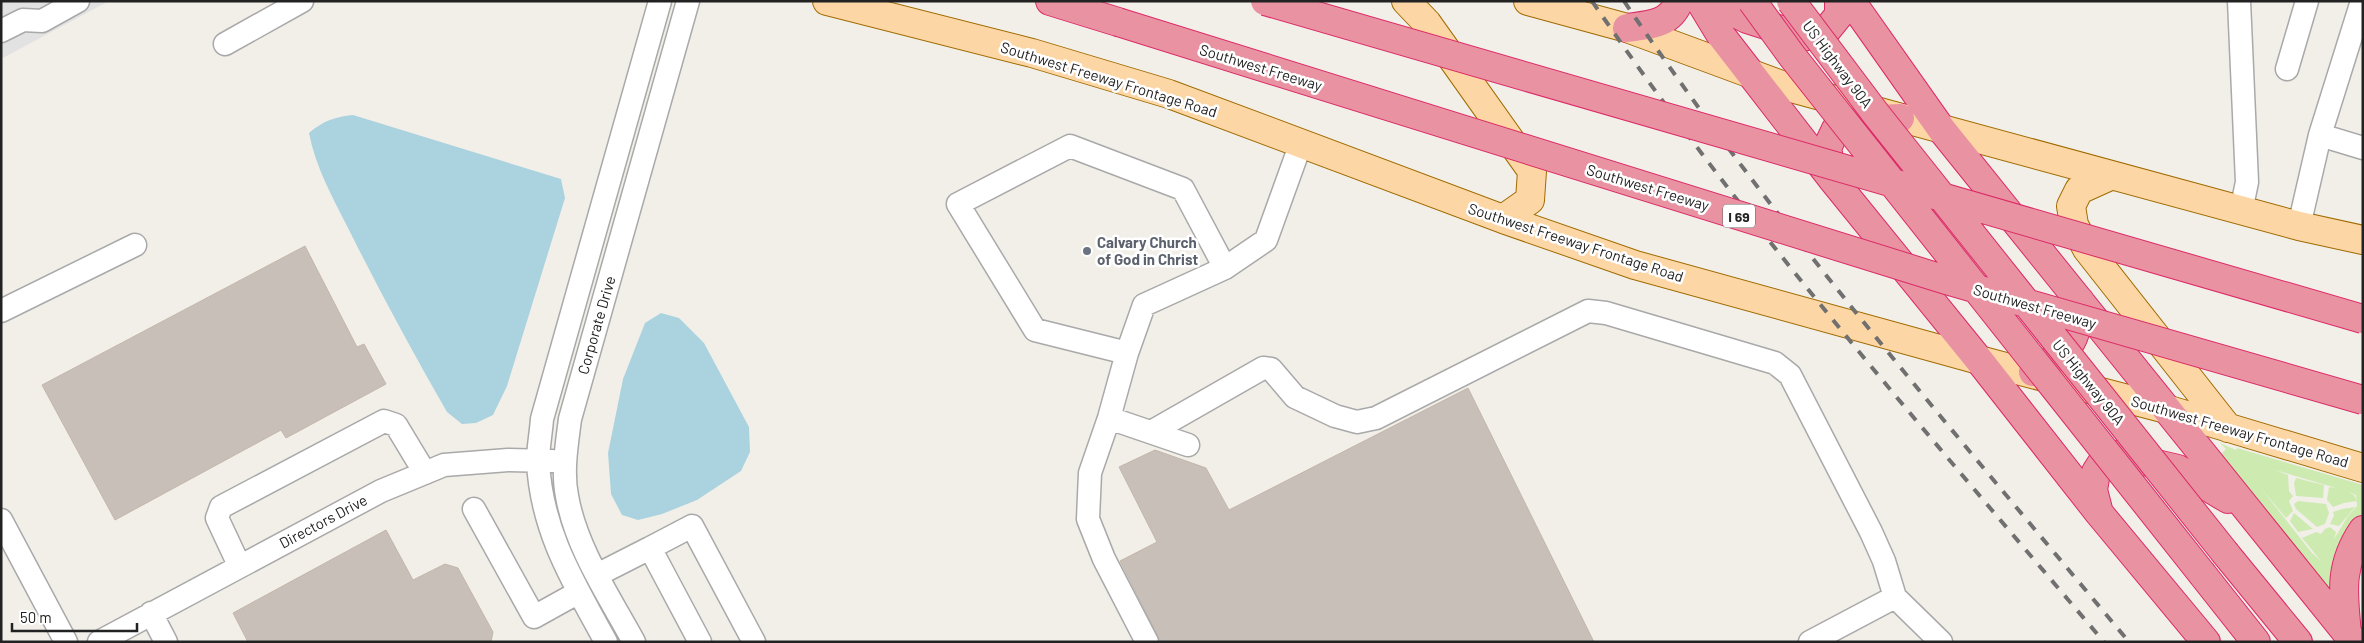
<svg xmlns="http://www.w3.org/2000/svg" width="2364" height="643" viewBox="0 0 2364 643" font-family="Barlow,sans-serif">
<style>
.grass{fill:#cdebb0;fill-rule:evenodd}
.parking{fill:#e2e2e2}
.water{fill:#aad3df}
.building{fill:#c7bfb8;stroke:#c4b6ab}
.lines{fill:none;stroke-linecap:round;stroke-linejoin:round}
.minor-casing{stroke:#a9a9a9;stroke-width:25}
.major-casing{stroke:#a06b00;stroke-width:30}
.highway-casing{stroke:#dc2a67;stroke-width:30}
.minor{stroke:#fff;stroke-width:22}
.major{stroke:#fcd6a4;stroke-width:28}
.highway{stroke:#e892a2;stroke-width:28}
.rail{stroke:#707070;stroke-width:4;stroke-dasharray:10 10;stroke-linecap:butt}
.highway-bridge-casing{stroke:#dc2a67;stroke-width:30;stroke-linecap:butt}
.highway-bridge{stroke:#e892a2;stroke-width:28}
.worship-dot{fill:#6b7280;stroke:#fff;stroke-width:2}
.labels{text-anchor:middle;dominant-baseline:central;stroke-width:5;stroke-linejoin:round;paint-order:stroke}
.shield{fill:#fff;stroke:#646464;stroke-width:1}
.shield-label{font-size:14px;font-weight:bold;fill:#222}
.street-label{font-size:15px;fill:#222;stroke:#fff}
.worship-label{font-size:15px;font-weight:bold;fill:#5b616d;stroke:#fff;text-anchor:start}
</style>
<rect width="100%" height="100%" fill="#f2efe9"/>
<path class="grass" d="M2220 443 2236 450 2237 448 2363 485V516L2360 519 2335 585 2329 589 2220 455 2226 449ZM2275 470 2336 488 2329 487 2327 500 2333 507 2344 503 2357 501 2354 495 2347 491 2356 495 2357 506 2348 516 2334 539 2336 532 2330 527 2325 529 2321 534 2316 532 2302 538 2321 561 2312 553 2260 487 2286 518 2293 511 2289 501 2293 496 2289 491 2288 475Z
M2296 478 2324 485 2323 498 2296 496 2294 483Z
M2298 501 2326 504 2329 513 2325 524 2317 527 2296 509 2294 504Z
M2355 507 2339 526 2330 524 2334 515 2333 512 2342 509Z
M2294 513 2313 529 2298 532 2290 521Z"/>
<path class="parking" d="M1 1H109L1 59Z"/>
<path class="water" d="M353 115 561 179 565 198 507 386 493 415 476 423 462 424 447 412C412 351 379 290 348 228 333 198 315 166 309 133 323 121 334 117 353 115Z
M661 313 679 318 704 343 749 427 750 452 741 471 697 500 662 514 638 520 622 515 611 494 608 453 623 379 645 323Z"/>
<path class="building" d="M305 246 357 347 364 344 386 384 286 438 281 430 115 520 42 385Z
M1468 388 1594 642H1161L1120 561 1157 542 1119 467 1155 450 1206 468 1229 510Z
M386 530 413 580 445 564 458 568 493 632 491 642H248L233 613Z"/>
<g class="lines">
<defs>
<path id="minor" d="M2239 1 2247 182 2241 211
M1 31 23 20 42 21 78 1
M225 44 302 1
M2287 69 2307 1
M2320 135 2362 1
M2299 226 2320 135 2363 148
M1 311 135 245
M1127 353 1035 330 958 204 1070 146 1183 189 1225 268
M1109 418 1188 445
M1151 432 1263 368 1271 369 1295 397 1335 416 1357 422 1376 418 1588 311 1606 313 1775 363 1790 375 1871 532 1884 561 1895 597
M474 509 534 617 579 592
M1 520 66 642
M239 565 217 518 221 507 384 421 396 425 425 473
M597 575 650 548
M151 613 166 642
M99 642 381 491 444 465 508 460 552 461
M606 642C574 583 541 531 538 461 538 448 541 433 542 419L660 1
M634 642C609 596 576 548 567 496 562 471 567 443 570 419L688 1
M700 642 650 548 692 526 754 642
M1147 642 1104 559 1088 519 1090 473 1109 418 1127 353 1144 305 1225 268 1266 240 1301 143
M1810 642 1895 597 1941 642"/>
<path id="major" d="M827 1 1032 53 1169 94 1503 219 1635 265 1979 360 2166 409 2363 468
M1406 1 1427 23 1532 171 1530 200 1503 219
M1528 1 1627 28 1784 86 2299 226 2363 240
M2110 176 2079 190 2071 206 2074 225 2087 249 2228 428"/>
<path id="highway" d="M1050 1 1118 22
M1700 1 1720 34 1833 180 1979 360 2099 513 2206 642
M1712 1 1747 19 1803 37 1826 31 1839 15V1
M1851 1 1942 130 2354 642
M1627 28C1649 25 1670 25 1679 1
M1833 180 1827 148 1836 129 1860 120 1900 118
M2033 372C2069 352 2077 344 2080 301
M2099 513 2093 490 2096 472 2103 461 2118 455 2178 469 2228 499
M2226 554 2298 642
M2203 575 2256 642
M2347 633C2343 593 2339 565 2363 530"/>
</defs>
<use href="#minor" class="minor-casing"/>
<use href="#major" class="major-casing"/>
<use href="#highway" class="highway-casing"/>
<use href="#minor" class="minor"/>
<use href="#major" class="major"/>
<use href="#highway" class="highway"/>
<path class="rail" d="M1592 1C1746 227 1927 433 2104 642
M1624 1C1776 227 1955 433 2129 642"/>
<defs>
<path id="highway-bridge" d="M1265 1 2363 319
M1752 1 1792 56 2203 575
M1791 1 1876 114 2226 554
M1118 22 1946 280 2363 400"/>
</defs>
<use href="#highway-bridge" class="highway-bridge-casing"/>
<use href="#highway-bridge" class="highway-bridge"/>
</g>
<circle class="worship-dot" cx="1087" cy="251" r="5"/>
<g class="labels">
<rect class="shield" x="1723" y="204.5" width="32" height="23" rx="4"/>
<g class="shield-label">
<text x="1739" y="216">I 69</text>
</g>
<g class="street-label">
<text transform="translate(1838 64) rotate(53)">US Highway 90A</text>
<text transform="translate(1261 67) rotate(17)">Southwest Freeway</text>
<text transform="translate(1109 79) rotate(17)">Southwest Freeway Frontage Road</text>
<text transform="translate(1648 187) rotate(17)">Southwest Freeway</text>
<text transform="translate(1576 242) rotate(18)">Southwest Freeway Frontage Road</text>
<text transform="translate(2035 306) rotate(16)">Southwest Freeway</text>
<text transform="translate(596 325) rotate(-74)">Corporate Drive</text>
<text transform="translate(2089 382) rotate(51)">US Highway 90A</text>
<text transform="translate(2240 431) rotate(16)">Southwest Freeway Frontage Road</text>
<text transform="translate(323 521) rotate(-28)">Directors Drive</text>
</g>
<g class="worship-label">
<text x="1097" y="242">Calvary Church<tspan x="1097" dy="17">of God in Christ</tspan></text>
</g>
</g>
<rect width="2364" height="643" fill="none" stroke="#222222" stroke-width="5"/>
<path d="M12 623v8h125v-8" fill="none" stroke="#222222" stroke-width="2.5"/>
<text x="20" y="623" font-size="15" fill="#222222" stroke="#ffffff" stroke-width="4" paint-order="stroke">50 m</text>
</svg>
